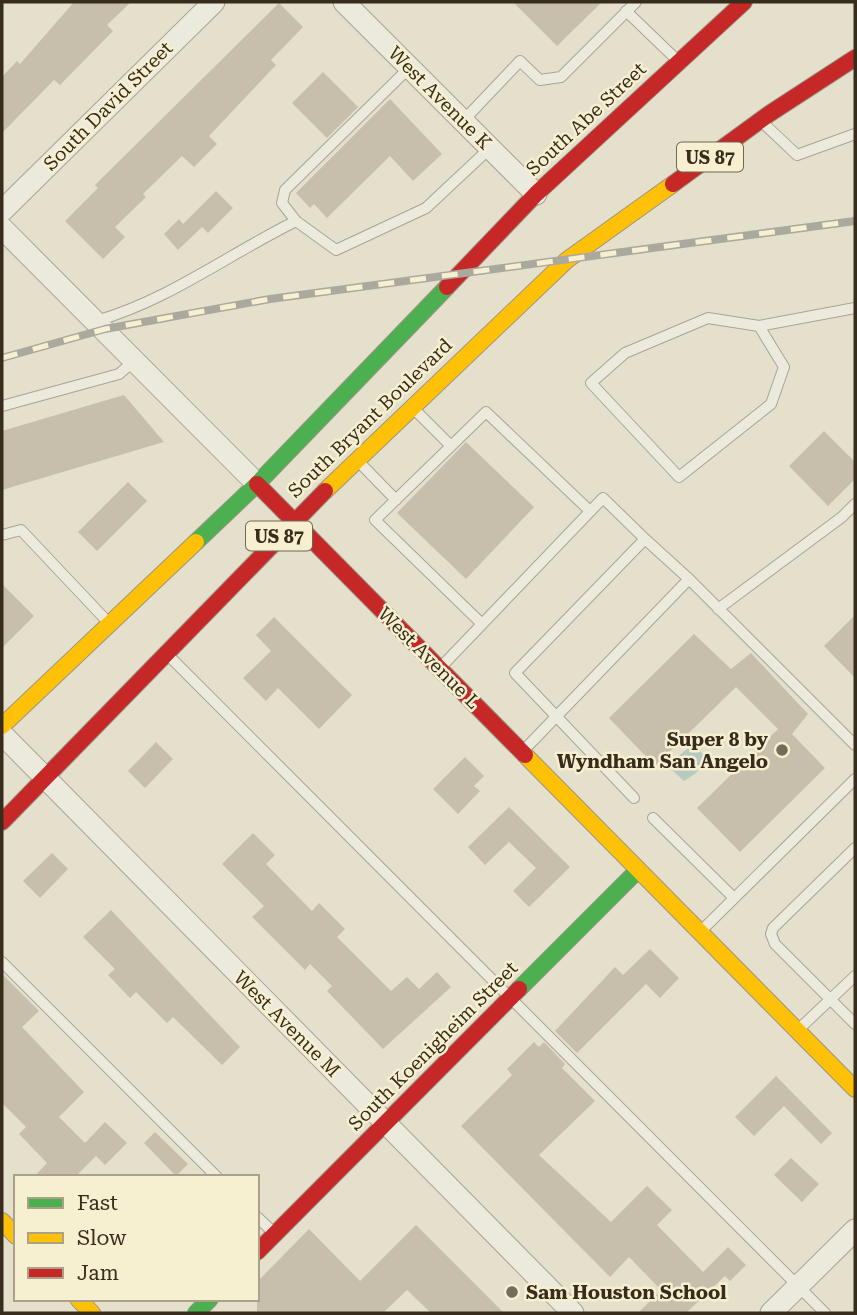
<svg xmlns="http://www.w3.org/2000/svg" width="857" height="1315" viewBox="0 0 857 1315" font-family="'Roboto Serif',serif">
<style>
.water{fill:#b6cac1}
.building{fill:#c8beac}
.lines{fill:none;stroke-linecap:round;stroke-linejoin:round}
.lane-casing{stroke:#a9a495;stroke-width:12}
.street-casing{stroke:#a9a495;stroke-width:23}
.fast-casing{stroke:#999485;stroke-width:18}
.slow-casing{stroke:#999485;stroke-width:18}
.jam-casing{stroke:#999485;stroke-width:18}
.lane{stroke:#ece9dd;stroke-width:10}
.street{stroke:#ece9dd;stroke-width:21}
.fast{stroke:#4caf50;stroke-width:16}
.slow{stroke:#ffc107;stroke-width:16}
.jam{stroke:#c62828;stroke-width:16}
.rail-casing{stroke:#aba89e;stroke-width:8}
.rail{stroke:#f6efd0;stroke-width:5;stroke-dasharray:16;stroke-linecap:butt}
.poi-dot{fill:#746c5a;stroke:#f6efd0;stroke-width:2.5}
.labels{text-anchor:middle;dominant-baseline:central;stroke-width:5;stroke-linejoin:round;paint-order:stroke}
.shield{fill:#f6efd0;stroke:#716753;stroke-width:2}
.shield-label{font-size:18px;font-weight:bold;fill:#382d1d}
.street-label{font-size:19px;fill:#382d1d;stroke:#f6efd0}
.poi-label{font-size:19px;font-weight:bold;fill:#382d1d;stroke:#f6efd0;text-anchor:end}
</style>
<rect width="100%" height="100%" fill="#e4e0cc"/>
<path class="water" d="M693 744 707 758 696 773 684 781 671 769 680 755Z"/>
<path class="building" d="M74 2H131L107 25 113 31 60 85 54 80 2 133V77L17 61 20 64Z
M513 2H602L557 46Z
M279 3 303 27 271 60 276 65 209 136 217 144 194 167 182 156 143 194 146 197 115 227 125 237 103 259 65 221 98 188 95 185Z
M323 72 358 107 327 138 292 103Z
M390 99 442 154 413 181 390 156 327 218 314 204 310 208 296 193Z
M216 191 233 208 208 233 202 227 178 250 164 234 179 219 183 224Z
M124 395 164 442 2 490V431Z
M824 431 855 462V479L828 506 789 466Z
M466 442 534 507 466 579 397 513Z
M128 482 147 501 97 551 78 532Z
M2 584 34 616 2 648Z
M855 615V678L824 646Z
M274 617 352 695 319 729 278 688 266 701 243 678 271 651 256 635Z
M694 634 731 669 751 653 808 714 792 734 825 768 740 852 697 808 778 729 736 687 655 766 609 718Z
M156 742 173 759 145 788 128 771Z
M465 757 484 776 474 786 480 791 458 814 433 789Z
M509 807 570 867 529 907 513 891 536 868 509 842 485 865 468 847Z
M253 833 275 855 266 864 312 911 319 903 345 929 337 937 391 991 407 977 419 989 437 972 451 987 383 1049 327 991 332 986 310 964 305 970 252 917 264 906 222 864Z
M52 853 68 869 40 898 23 881Z
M111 910 240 1047 222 1065 173 1017 167 1023 136 992 130 998 108 975 115 969 83 937Z
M650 949 679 978 660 998 646 984 577 1053 555 1031 615 967 623 975Z
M2 974 39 1011 22 1027 84 1092 59 1117 85 1143 105 1122 127 1143 105 1165 96 1156 75 1177H34L47 1163 19 1134 26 1127 2 1103Z
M534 1042 539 1047 544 1042 565 1064 562 1068 595 1101 539 1155 611 1222 647 1186 672 1210 657 1225 703 1272 728 1247 746 1265 730 1281 725 1276 686 1313H638L661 1290 629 1257 610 1277 461 1126 512 1075 507 1069Z
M776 1076 832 1133 821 1144 784 1106 754 1136 735 1117Z
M155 1132 188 1164 176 1176 144 1143Z
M791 1158 819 1184 802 1202 774 1175Z
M416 1225 504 1313H431L407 1290 383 1313H257V1282L309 1229 360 1281Z"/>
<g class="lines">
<defs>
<path id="lane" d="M626 11 677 60
M463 121 520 61 540 80 561 77 636 2
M762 122 797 155 855 134
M296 221 282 203 285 190 410 67
M96 321C169 300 229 254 296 221L336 250 426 208 490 148
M759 326 784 367 771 404 679 477 591 383 625 353 708 318 759 326 855 308
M2 406 119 374 135 360
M416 411 451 446
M359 462 396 500
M2 535 21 530 106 620
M718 609 842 517 855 504
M482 624 375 520 486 412 590 511
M170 657 825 1313
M441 667 603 498 645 539
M523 751 689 579 855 745
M634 798 515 673 645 539 689 579
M653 818 734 898
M855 848 773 928 771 934 775 944 855 1024
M701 931 855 779
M2 962 217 1177
M799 1029 855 976
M257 1217 273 1232"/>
<path id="street" d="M344 2 536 194
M2 211 214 2
M2 228 257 484
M2 734 573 1313
M771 1313 855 1230"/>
<path id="fast" d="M196 542 257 484 447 287
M519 989 638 870
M196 1313 210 1299"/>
<path id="slow" d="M325 491 567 260 673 184
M2 726 196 542
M525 755 855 1089
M2 1221 16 1236
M78 1299 92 1313"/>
<path id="jam" d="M673 184 769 114 855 58
M447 287 536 194 744 2
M257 484 525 755
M2 822 325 491
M257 1252 519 989"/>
</defs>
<use href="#lane" class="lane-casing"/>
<use href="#street" class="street-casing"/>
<use href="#fast" class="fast-casing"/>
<use href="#slow" class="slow-casing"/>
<use href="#jam" class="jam-casing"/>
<use href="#lane" class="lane"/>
<use href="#street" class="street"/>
<use href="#fast" class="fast"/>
<use href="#slow" class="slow"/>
<use href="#jam" class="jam"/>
<defs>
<path id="rail" d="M2 358 105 329 270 299 855 221"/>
</defs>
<use href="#rail" class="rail-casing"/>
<use href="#rail" class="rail"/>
</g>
<g class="poi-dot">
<circle cx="782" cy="750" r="7"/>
<circle cx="512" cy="1292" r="7"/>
</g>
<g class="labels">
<g class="shield">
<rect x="677" y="142.5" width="66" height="29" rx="5"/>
<rect x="246" y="521.5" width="66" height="29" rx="5"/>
</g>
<g class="shield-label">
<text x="710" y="157">US 87</text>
<text x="279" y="536">US 87</text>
</g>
<g class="street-label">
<text transform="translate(440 98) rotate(45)">West Avenue K</text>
<text transform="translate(108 106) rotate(-45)">South David Street</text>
<text transform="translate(586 119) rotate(-43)">South Abe Street</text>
<text transform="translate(370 418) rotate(-44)">South Bryant Boulevard</text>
<text transform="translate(429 658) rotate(45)">West Avenue L</text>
<text transform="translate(287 1024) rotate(45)">West Avenue M</text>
<text transform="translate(433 1046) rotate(-45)">South Koenigheim Street</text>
</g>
<g class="poi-label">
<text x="768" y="739">Super 8 by<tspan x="768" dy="22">Wyndham San Angelo</tspan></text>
<text x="526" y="1292" text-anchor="start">Sam Houston School</text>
</g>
</g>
<rect width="857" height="1315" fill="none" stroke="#382d1d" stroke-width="7"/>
<rect x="14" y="1175" width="245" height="126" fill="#f6efd0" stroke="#aaa188" stroke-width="2"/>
<rect x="28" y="1198" width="35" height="10" fill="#4caf50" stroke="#aaa188" stroke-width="2"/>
<text x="77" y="1210" font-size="21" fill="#382d1d">Fast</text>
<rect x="28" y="1233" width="35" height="10" fill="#ffc107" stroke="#aaa188" stroke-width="2"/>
<text x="77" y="1245" font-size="21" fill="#382d1d">Slow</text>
<rect x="28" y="1268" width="35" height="10" fill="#c62828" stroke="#aaa188" stroke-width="2"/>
<text x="77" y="1280" font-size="21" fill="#382d1d">Jam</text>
</svg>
